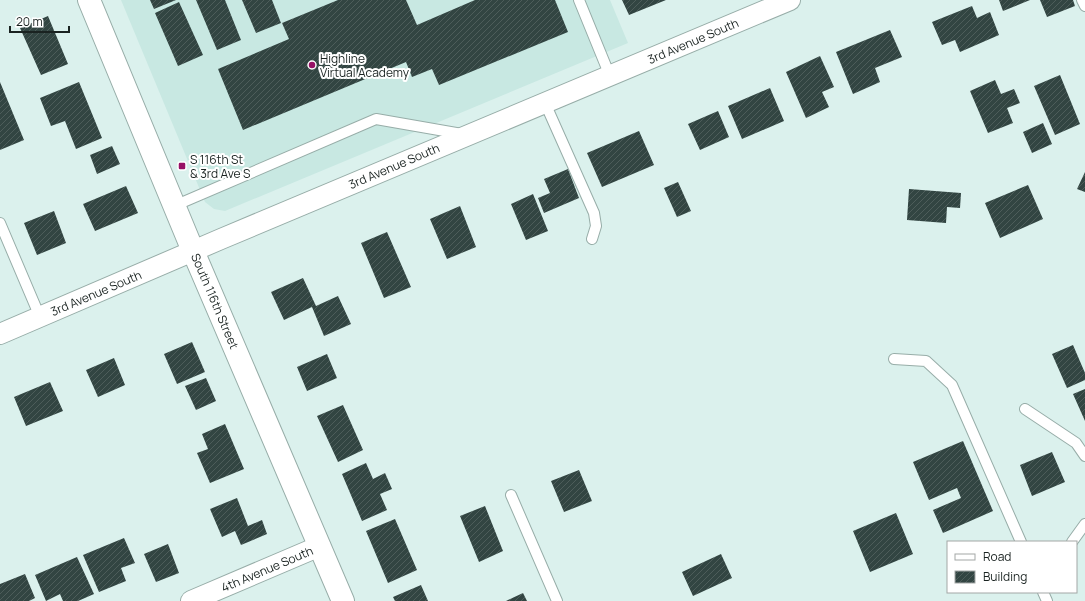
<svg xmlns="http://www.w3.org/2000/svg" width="1085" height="601" viewBox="0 0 1085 601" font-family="Manrope,sans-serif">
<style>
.built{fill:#c8e8e2}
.building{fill:url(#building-hatch)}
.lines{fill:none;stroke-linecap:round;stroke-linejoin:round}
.service-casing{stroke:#97ada8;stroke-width:12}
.minor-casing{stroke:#97ada8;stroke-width:22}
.tertiary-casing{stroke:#97ada8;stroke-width:24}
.service{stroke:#fff;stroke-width:10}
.minor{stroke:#fff;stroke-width:20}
.tertiary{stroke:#fff;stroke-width:22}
.poi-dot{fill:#971166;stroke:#fff;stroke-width:1.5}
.labels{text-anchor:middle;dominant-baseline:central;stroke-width:4;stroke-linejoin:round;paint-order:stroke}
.street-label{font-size:12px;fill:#1a2321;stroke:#fff}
.poi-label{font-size:12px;fill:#1a2321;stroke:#fff;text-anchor:start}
</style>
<defs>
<pattern id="building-hatch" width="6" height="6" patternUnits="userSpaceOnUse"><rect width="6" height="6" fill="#324542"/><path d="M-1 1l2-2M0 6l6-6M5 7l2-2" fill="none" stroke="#4d5d5a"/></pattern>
</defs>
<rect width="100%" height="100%" fill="#dbf1ed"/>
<path class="built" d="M121 0H610L628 43 225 211 214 209 205 202Z"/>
<path class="building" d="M150 0H176L154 9Z
M196 0H225L241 40 217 50Z
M242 0H272L281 23 256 33Z
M338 0H406L417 25 475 0H555L568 32 439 85 432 69 412 77 406 62 243 130 218 69 289 39 282 23Z
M622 0H666L629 15Z
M999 0H1030L1003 11Z
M1040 0H1073L1075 6 1047 17Z
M179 2 203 55 178 66 155 13Z
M972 6 977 18 990 12 999 35 960 52 955 40 942 45 932 22Z
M48 16 68 64 41 75 20 28Z
M890 30 902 57 875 68 880 82 853 94 836 52Z
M820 56 834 87 822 92 829 107 806 118 786 72Z
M1060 75 1080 124 1055 135 1034 86Z
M995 80 1001 94 1014 89 1020 103 1007 108 1013 123 988 133 970 91Z
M0 82 24 140 0 150Z
M79 82 102 138 76 149 65 121 51 126 40 98Z
M770 88 784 121 742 139 728 106Z
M718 111 729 137 700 150 688 124Z
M1043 123 1052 144 1032 153 1023 132Z
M639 131 654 165 602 187 587 153Z
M112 146 120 164 97 174 90 155Z
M568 169 579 198 544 213 538 198 550 193 544 179Z
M1085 172V192L1077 189Z
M678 182 691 211 677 217 664 188Z
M1028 185 1043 219 1000 238 985 203Z
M126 186 138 213 95 231 83 204Z
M909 189 961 193 960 208 947 207 946 223 907 220Z
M533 194 548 231 526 240 511 204Z
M460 206 476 247 447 259 430 219Z
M54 211 66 243 37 255 24 223Z
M387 232 411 287 384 298 361 243Z
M303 278 316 306 338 296 351 324 324 336 312 307 284 320 271 292Z
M192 342 205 372 177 384 164 354Z
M1073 345 1085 373V380L1067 388 1052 354Z
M327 354 337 378 307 391 297 367Z
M114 358 125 385 98 397 86 370Z
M206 378 216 401 196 410 185 386Z
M50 382 63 411 26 426 14 397Z
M1085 389V421L1073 394Z
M343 405 363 450 338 462 317 416Z
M225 424 244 469 210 483 197 453 208 449 202 434Z
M963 441 993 511 943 533 933 510 961 498 957 488 929 500 913 462Z
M1052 452 1065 482 1032 496 1020 465Z
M366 463 373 479 385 473 392 489 380 494 387 510 362 521 342 474Z
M579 470 592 501 564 512 551 481Z
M237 498 248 526 262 520 267 534 241 545 235 531 222 537 210 509Z
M485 506 503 551 479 562 460 516Z
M896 513 913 554 870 572 853 531Z
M395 519 417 570 388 583 366 531Z
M124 538 135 563 121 568 126 581 99 592 83 555Z
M168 544 179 573 156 582 144 554Z
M721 554 732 578 693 596 682 572Z
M77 557 94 594 78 601H63L60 594 46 601 35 575Z
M25 574 35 598 29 601H0V584Z
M421 585 428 601H395L393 597Z
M523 593 527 601H506Z"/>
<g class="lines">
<defs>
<path id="service" d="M579 0 610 76
M1082 0 1085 6
M545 103 594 213 596 226 592 239
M174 206 376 119 462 134
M0 223 40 317
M894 359 926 361 952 385 1021 542
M1025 409 1076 443 1085 456
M511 495 557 601
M1072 542 1085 524
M1043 592 1047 601"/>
<path id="minor" d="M0 334 221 239 790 0
M191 601 320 546"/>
<path id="tertiary" d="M89 0 193 251 343 601"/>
</defs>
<use href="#service" class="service-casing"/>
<use href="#minor" class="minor-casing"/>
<use href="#tertiary" class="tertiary-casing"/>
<use href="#service" class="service"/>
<use href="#minor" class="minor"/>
<use href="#tertiary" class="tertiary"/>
</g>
<g class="poi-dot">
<circle cx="312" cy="65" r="4"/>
<rect x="178" y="162" width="8" height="8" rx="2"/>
</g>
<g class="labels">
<g class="street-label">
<text transform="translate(693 41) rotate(-23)">3rd Avenue South</text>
<text transform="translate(394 166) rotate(-23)">3rd Avenue South</text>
<text transform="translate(96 293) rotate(-23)">3rd Avenue South</text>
<text transform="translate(215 301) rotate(67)">South 116th Street</text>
<text transform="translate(267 569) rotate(-23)">4th Avenue South</text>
</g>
<g class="poi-label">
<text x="320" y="58">Highline<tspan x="320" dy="14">Virtual Academy</tspan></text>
<text x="190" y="159">S 116th St<tspan x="190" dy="14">&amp; 3rd Ave S</tspan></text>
</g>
</g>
<rect x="947" y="541" width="130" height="52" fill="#ffffff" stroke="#a3a7a6"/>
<rect x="955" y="554" width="20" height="6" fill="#ffffff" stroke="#a3a7a6"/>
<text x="983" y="561" font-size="12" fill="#1a2321">Road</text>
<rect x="955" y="571" width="20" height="12" fill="url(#building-hatch)" stroke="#a3a7a6"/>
<text x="983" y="581" font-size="12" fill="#1a2321">Building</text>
<path d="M10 26v6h59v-6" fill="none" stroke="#1a2321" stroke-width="2"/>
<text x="16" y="26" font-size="12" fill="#1a2321" stroke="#ffffff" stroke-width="3" paint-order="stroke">20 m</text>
</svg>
